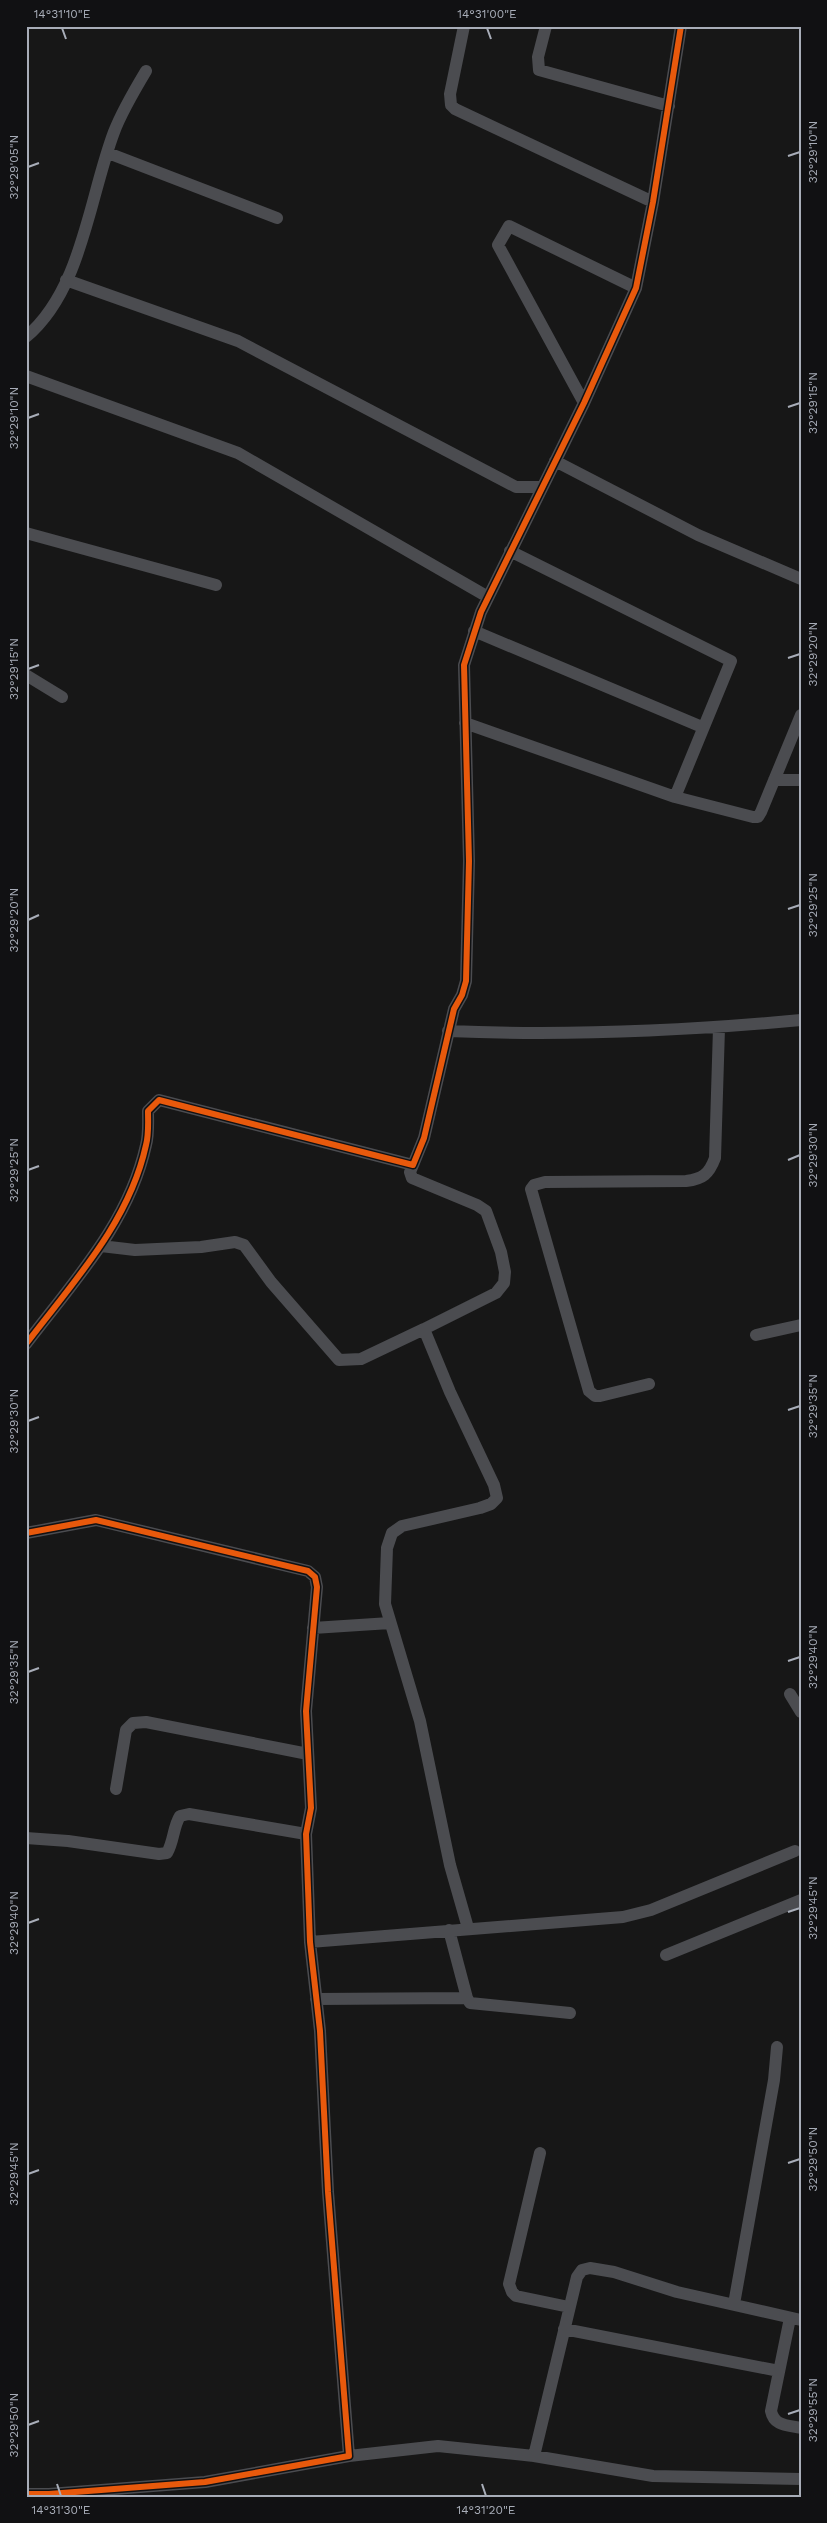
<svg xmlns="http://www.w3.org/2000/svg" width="827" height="2523" viewBox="0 0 827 2523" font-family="'Work Sans',sans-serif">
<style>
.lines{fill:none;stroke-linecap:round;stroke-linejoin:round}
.minor{stroke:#4b4c50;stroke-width:12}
.cycleway-casing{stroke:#111113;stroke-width:9}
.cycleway{stroke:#e8590c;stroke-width:6}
.ticks{fill:none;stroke:#a8adb8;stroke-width:2}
.neatline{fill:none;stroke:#a8adb8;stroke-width:2}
.ticks-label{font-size:12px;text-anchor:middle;fill:#a8adb8}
</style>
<rect width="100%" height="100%" fill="#171717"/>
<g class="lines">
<path class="minor" d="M464 26 450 94 451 105 455 109 653 202
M546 26 538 57 539 70 669 106
M108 153 277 218
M66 280 238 341 516 487H542
M26 337C82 290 89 198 114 132 122 111 134 91 146 71
M26 376 238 453 488 597
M584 403 498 245 509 226 636 288
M555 461 698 535 801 579
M26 533 216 585
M510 551 731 661 675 797
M474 631 702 727
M26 675 62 697
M465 723 675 797 753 817H758L761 812 801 715
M774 780H801
M448 1031C566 1036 683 1031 801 1020
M413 1165 410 1172 412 1178 477 1205 486 1211 501 1252 505 1272 504 1283 496 1293 424 1329 450 1392 494 1485 497 1498 491 1504 480 1508 402 1526 392 1533 387 1548 385 1604 420 1721 450 1865 468 1928
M101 1246 135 1250 201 1247 235 1242 244 1245 271 1282 339 1360 361 1359 424 1329
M756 1335 801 1325
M26 1344C73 1282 129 1223 146 1145 149 1134 148 1122 148 1111L159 1100 413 1165 424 1138 454 1009 462 995 466 981 469 861 464 665 481 612 584 403 636 288 653 202 681 26
M649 1384 600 1396H595L589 1391 531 1189 534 1185 545 1182 686 1181C703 1179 709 1174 715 1158L719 1028
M26 1533 96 1520 308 1571 315 1577 317 1587 306 1711 311 1808 306 1834 310 1942 320 2031 328 2192 349 2456 205 2482 49 2494H26
M313 1628 390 1623
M790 1694 801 1712
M116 1789 126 1730 133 1723 146 1722 308 1754
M26 1838 68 1841 159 1854 167 1853C174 1841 173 1827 180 1816L189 1814 306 1834
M310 1942 623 1917 651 1910 795 1851
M666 1955 801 1900
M467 1998 470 2003 570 2013
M316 1999 467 1998 449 1930
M540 2153 509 2284 512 2292 516 2296 569 2307
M734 2304 774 2080 777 2047
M790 2318 771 2411C774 2426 787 2425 801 2428
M564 2329 779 2371
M349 2456 438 2446 534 2456 577 2277 582 2270 590 2268 614 2272 677 2292 801 2320
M534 2456 653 2476 801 2479"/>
<defs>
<path id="cycleway" d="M26 1344C73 1282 129 1223 146 1145 149 1134 148 1122 148 1111L159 1100 413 1165 424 1138 454 1009 462 995 466 981 469 861 464 665 481 612 584 403 636 288 653 202 681 26
M26 1533 96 1520 308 1571 315 1577 317 1587 306 1711 311 1808 306 1834 310 1942 320 2031 328 2192 349 2456 205 2482 49 2494H26"/>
</defs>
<use href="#cycleway" class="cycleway-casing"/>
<use href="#cycleway" class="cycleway"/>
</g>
<path class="ticks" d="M62 28 66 39M487 28 491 39M788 156 800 152M28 167 39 163M788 407 800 403M28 418 39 414M788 658 800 654M28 669 39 665M788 909 800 905M28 920 39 915M788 1160 800 1155M28 1170 39 1166M788 1410 800 1406M28 1421 39 1417M788 1661 800 1657M28 1672 39 1668M788 1912 800 1908M28 1923 39 1919M788 2163 800 2159M28 2174 39 2170M788 2414 800 2410M28 2425 39 2421M57 2484 61 2496M482 2484 486 2496"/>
<rect width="827" height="2523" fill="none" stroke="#111113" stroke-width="55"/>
<rect x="28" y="28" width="772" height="2468" class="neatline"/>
<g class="ticks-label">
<text x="62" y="18">14°31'10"E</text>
<text x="487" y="18">14°31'00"E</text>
<text transform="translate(813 152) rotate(-90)" y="4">32°29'10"N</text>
<text transform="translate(14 167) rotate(-90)" y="4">32°29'05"N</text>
<text transform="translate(813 403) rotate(-90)" y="4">32°29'15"N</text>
<text transform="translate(14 418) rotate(-90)" y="4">32°29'10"N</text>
<text transform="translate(813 654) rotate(-90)" y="4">32°29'20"N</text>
<text transform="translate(14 669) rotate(-90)" y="4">32°29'15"N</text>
<text transform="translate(813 905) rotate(-90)" y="4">32°29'25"N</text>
<text transform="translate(14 920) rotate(-90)" y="4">32°29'20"N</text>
<text transform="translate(813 1155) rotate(-90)" y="4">32°29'30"N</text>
<text transform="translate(14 1170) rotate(-90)" y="4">32°29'25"N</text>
<text transform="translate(813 1406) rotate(-90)" y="4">32°29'35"N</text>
<text transform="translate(14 1421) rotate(-90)" y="4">32°29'30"N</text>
<text transform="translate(813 1657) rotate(-90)" y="4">32°29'40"N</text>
<text transform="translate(14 1672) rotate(-90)" y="4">32°29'35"N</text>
<text transform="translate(813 1908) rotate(-90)" y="4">32°29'45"N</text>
<text transform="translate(14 1923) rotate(-90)" y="4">32°29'40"N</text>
<text transform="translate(813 2159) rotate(-90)" y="4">32°29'50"N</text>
<text transform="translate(14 2174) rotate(-90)" y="4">32°29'45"N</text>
<text transform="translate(813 2410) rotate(-90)" y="4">32°29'55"N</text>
<text transform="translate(14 2425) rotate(-90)" y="4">32°29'50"N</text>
<text x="61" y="2514">14°31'30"E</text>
<text x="486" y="2514">14°31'20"E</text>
</g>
</svg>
